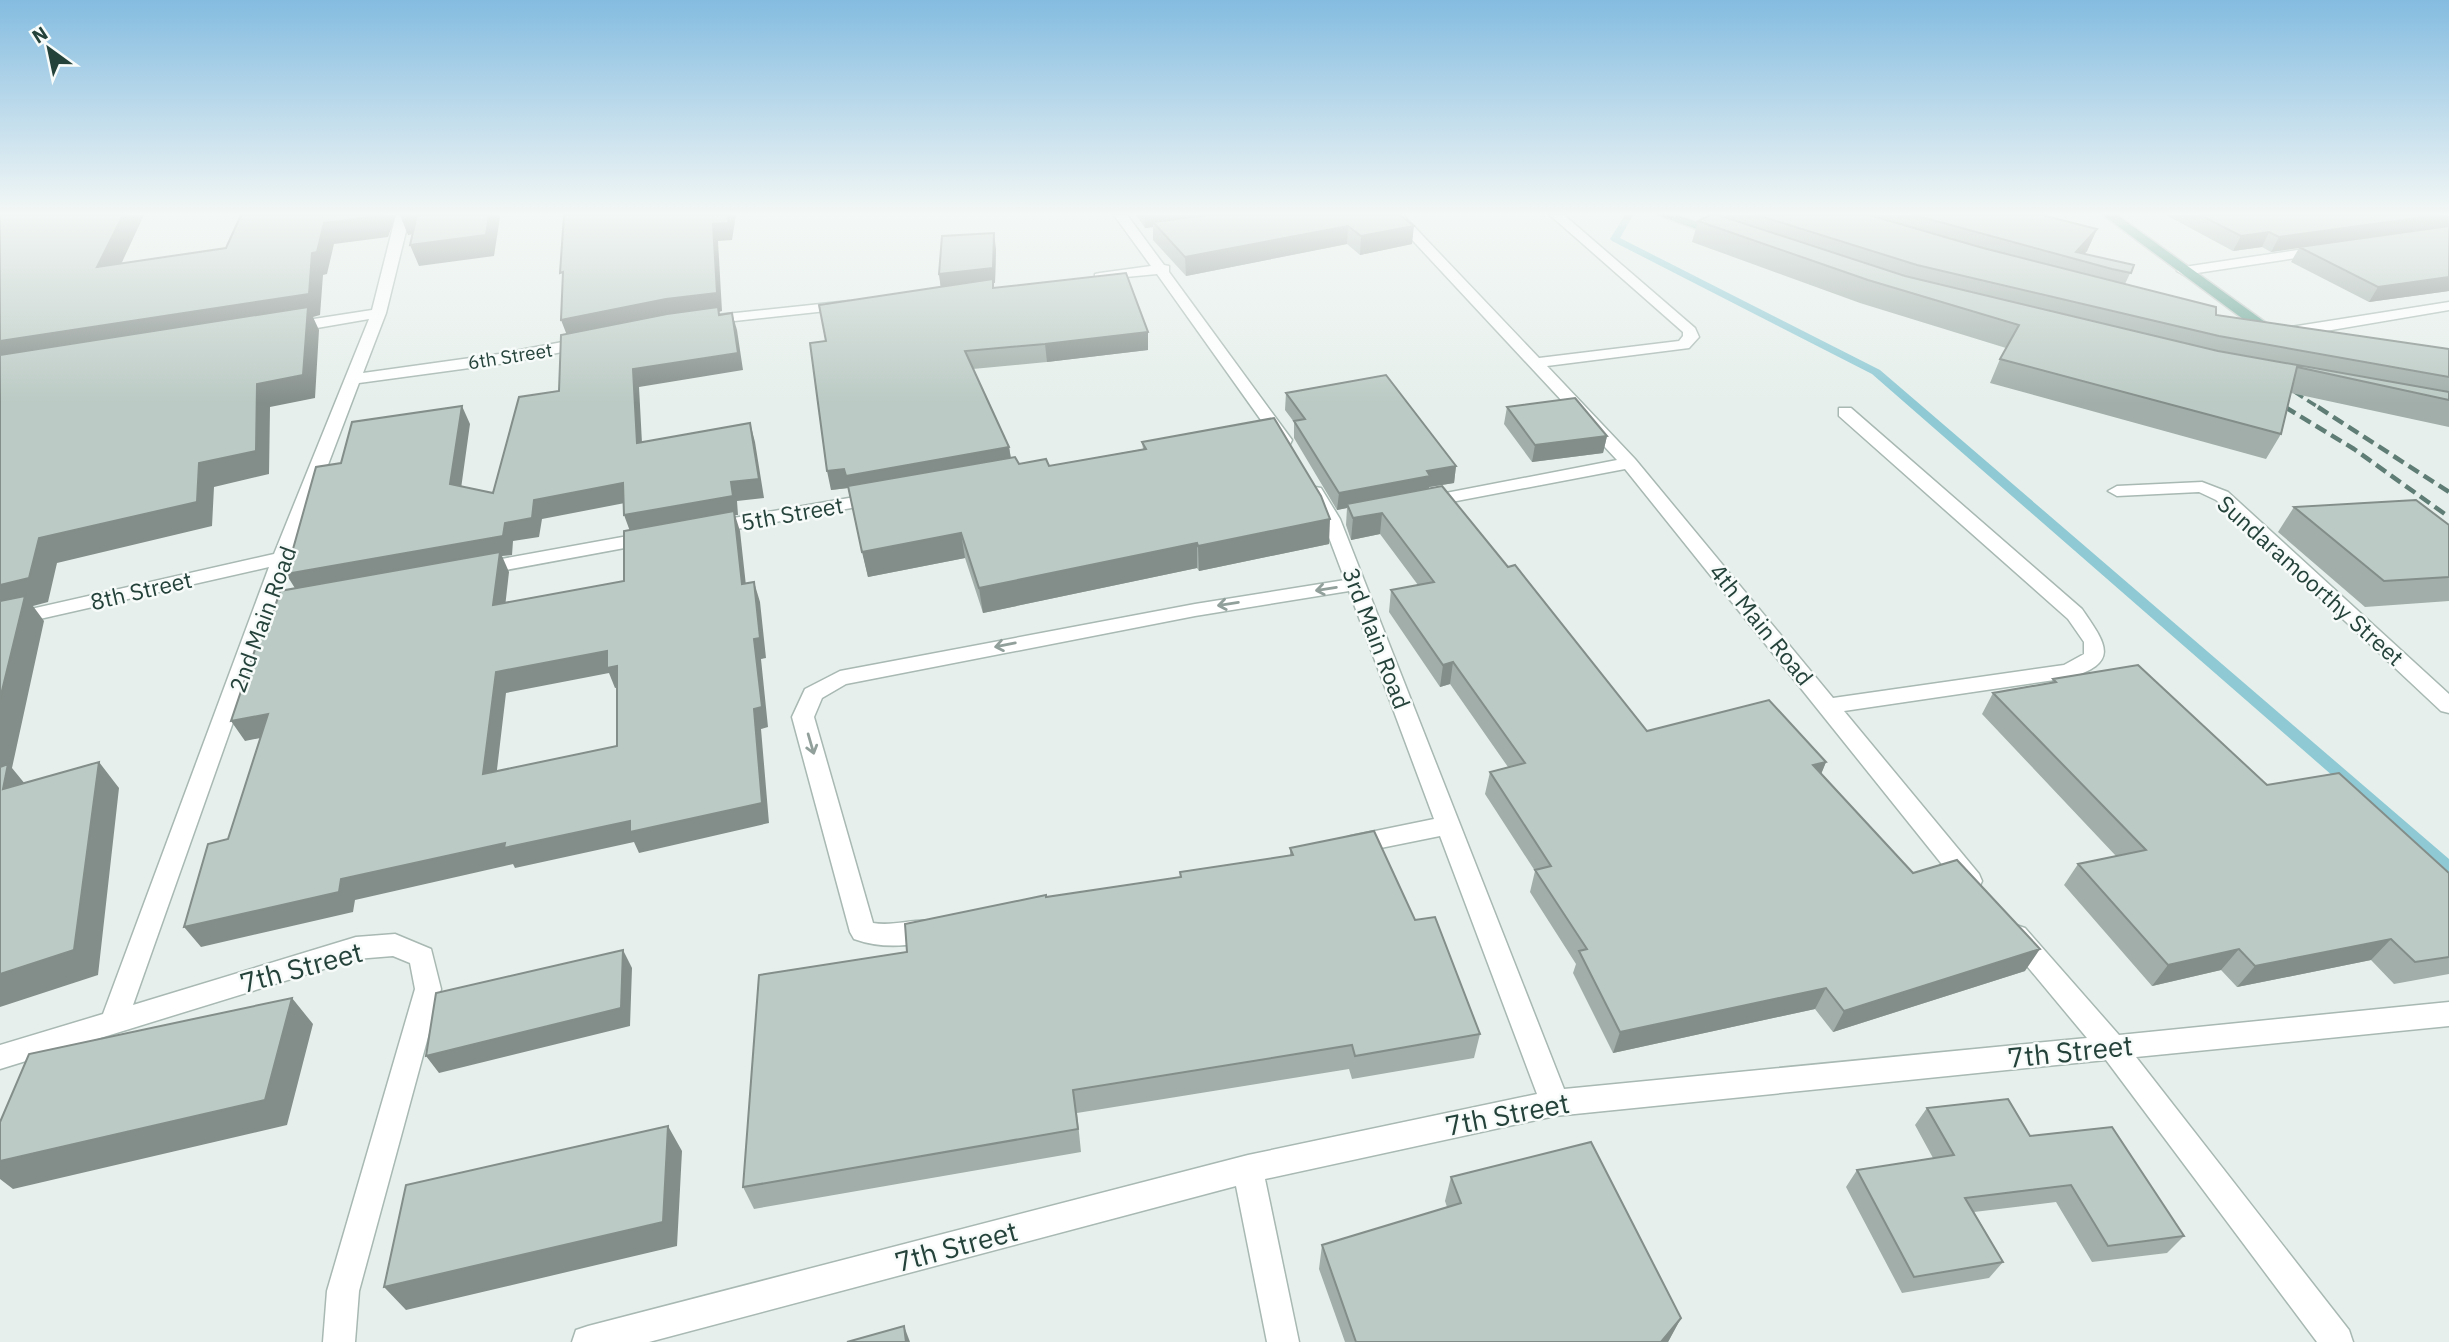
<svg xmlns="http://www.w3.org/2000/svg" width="2449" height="1342" viewBox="0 0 2449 1342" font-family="'IBM Plex Sans',sans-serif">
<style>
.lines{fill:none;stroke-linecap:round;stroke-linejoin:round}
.stream{fill:#8ec9d4;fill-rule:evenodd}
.street-casing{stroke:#a8b8b2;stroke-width:3}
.primary-casing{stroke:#c2cac8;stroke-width:3}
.street{fill:#fff;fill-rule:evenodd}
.primary{fill:#6aa596;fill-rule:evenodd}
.rail-far1{stroke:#5f7d75;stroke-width:3.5;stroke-dasharray:10 5;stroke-linecap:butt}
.rail{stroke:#5f7d75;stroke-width:4.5;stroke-dasharray:12 6;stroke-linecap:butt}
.wall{fill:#a1aea9}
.shaded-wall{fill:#838d89}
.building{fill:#bbcac4;stroke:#838d89;stroke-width:2;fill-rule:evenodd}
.oneway{stroke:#92a09c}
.labels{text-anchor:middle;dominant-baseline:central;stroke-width:5;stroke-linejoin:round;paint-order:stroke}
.far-street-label{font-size:19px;fill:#24423a;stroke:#f7fbf9}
.street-label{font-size:23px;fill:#24423a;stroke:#f7fbf9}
.near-street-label{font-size:28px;fill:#24423a;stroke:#f7fbf9}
</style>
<rect width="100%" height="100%" fill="#e6efeb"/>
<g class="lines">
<path class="stream" d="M1625 215H1633L1620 238 1880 370 2449 859V874L2443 872 1872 374 1612 241 1610 239Z"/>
<defs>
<path id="street" d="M396 215H410L386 313 363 373 499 354 589 337 597 342 589 347 499 364 359 383 277 599 302 594 312 600 309 604 272 612 133 1005 356 937 395 934 431 949 441 989 359 1291 355 1342H323L327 1291 415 989 410 963 393 956 356 959 0 1069V1045L103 1014 269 567 0 628V616L274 554 369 319 288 333 280 328 288 323 372 310Z
M1114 215H1127L1164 265 1169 266V272L1292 440 1290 444H1278L1157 274 1095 280V274L1100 273 1151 266Z
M1389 215H1403L1539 358 1679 341 1683 336V332L1550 215H1564L1695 328 1699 337 1689 348 1547 366 1635 459 1833 698 2064 665 2084 654V642L2068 619 1839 416V408H1851L2082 609C2106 644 2121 663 2068 678L1844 711 1979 874 1982 881 1979 888 1970 891 1961 888 1625 469 1425 507 1419 506 1416 502 1425 497 1617 460Z
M2324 246 2331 250 2329 253 2184 275 2177 271 2184 267Z
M849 301 856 305 854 308 707 324 700 320 707 316Z
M2449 302V310L2284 338 2276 333 2284 328Z
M2202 482 2228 492 2449 694V713L2441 711 2216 500 2199 492 2117 496 2108 491 2117 486Z
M1315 487 1321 488 1340 519 1564 1089 2087 1038 2007 942 2003 935 2007 928 2016 925 2025 928 2119 1035 2449 1002V1026L2136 1057 2349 1330 2353 1342H2317L2106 1060 1555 1116 1265 1179 1299 1342H1267L1236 1186 649 1342H572L576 1330 588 1326 1248 1155 1537 1094 1440 836 1351 854 1343 851 1339 845 1343 839 1351 836 1434 819 1349 591 1195 616 846 684 822 698 814 717 873 923C896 927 920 916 941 923L945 930 941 937C913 947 882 949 854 939L850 932 792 717 805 689 840 671 1195 604 1345 580 1322 519 1306 492Z
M878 493 884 494 887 498 884 502 710 534 701 528 710 522Z
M650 532 659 538 657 542 479 575 469 569 479 563Z"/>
<path id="primary" d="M1658 215H1677L1730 234 1718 237Z
M2103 215H2117L2283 335 2278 340H2268L2266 336Z"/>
</defs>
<use href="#street" class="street-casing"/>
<use href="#primary" class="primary-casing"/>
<use href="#street" class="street"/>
<use href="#primary" class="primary"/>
<path class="rail-far1" d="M2282 384 2321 409
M2271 399 2288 409"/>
<path class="rail" d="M2285 407 2354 449 2449 517
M2318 407 2449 492"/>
</g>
<path class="wall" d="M1136 215H1400L1412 244 1360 255 1347 244 1186 276 1153 240V227L1145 228Z
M1726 215H2042L2097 229 2087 251 2084 254 2134 265 2125 284 2216 315 2449 349V427L2291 393 2281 434 2266 459 1990 383 2000 359 2006 348 1860 303 1692 242 1698 221 1726 217Z
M2166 215H2449V291L2369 302 2291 262 2299 248 2271 252 2262 247 2233 251Z
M996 249 995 283H993L994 288 1148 350 1047 362 973 369 1009 447 1011 458 1019 464 1049 466 1143 449 1142 442 1329 544 1199 571 1197 568 983 613 965 558 868 577 848 488 831 490 826 341 941 287 939 274Z
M1286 393 1456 466 1454 483 1429 487V489L1508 567 1647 731 1826 762 1821 774 1913 873 2025 971 1833 1032 1815 1009 1613 1053 1573 973 1576 964 1530 892 1535 871 1485 794 1490 772 1508 767 1450 684 1440 687 1389 612 1391 590 1418 585 1380 534 1351 540 1346 525 1347 508 1337 510 1294 438V422L1285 410Z
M1507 407 1607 436 1603 453 1532 462 1504 424Z
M2294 507 2449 525V601L2365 607 2278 532Z
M2053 679 2449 873V974L2394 984 2371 960 2237 987 2221 970 2152 986 2064 885 2078 864 2116 856 1982 714 1993 693 2051 683Z
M1290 848 1415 920 1480 1034 1474 1058 1352 1079 1349 1069 1077 1113 1081 1152 754 1209 743 1187 1046 897 1180 877V872L1290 856Z
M1927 1108 2030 1136 2184 1236 2167 1253 2092 1262 2056 1202 1974 1212 2003 1262 1989 1278 1902 1293 1846 1187 1857 1170 1933 1158 1915 1125Z
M1451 1177 1681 1318 1668 1342H1345L1319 1269 1322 1245 1447 1207 1445 1201Z"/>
<path class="shaded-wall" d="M123 215H144L110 288 97 267Z
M380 215H396L388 237 334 244 327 274 323 275 320 315 313 317 319 330 315 398 270 407 269 474 214 487 212 526 57 563 48 602 33 606 44 621 12 768 30 790 0 791V341L312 253 324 223Z
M400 215H419L426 232 408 235Z
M489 215H499L500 217 494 256 419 266 410 245Z
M729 215H736L732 240 718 241 722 311 719 312 723 324 568 338 561 320 666 299 713 224Z
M1144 215H1246L1153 222V227L1145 228Z
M2439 215H2449V226L2271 252 2279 237Z
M1348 226 1347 244 1186 276 1185 257Z
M1414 226 1412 244 1360 255 1361 236Z
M2097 229 2087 251 2079 260 2076 252Z
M2269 232 2262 247 2233 251 2241 236Z
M994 233 996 249 995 283H993L995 306 941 290 939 274Z
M2449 277V291L2369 302 2378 287Z
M732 313 737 330 743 370 639 387 643 462 637 443 633 369Z
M1148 332V350L1047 362 1045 344Z
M462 406 470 424 459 503 450 484Z
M750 423 755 442 764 498 737 501 738 515H735L740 531 748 604 631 534 624 515 731 482Z
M1607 436 1603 453 1532 462 1535 445Z
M1009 447 1012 466 848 488 831 490 827 471Z
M1456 466 1454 483 1429 487 1428 493 1347 504V508L1337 510 1339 493 1427 471Z
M623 483 630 502 542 519 539 537 513 541 512 555 502 556 509 572 503 625 298 593 286 574 505 523 534 500Z
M1382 513 1380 534 1351 540 1353 518Z
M1330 519 1329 544 1199 571 1198 546Z
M961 533 965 558 868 577 862 552Z
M1197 543V568L983 613 979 588Z
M754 582 760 602 766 658 761 659 768 727 761 729 769 823 639 853 634 842 515 868 513 864 355 900 353 912 201 947 184 927 341 879 754 709Z
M607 651 617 666 625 686 615 688 609 673 506 693 494 795 483 774 496 672Z
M1453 662 1450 684 1440 687 1443 665Z
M268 714 281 734 245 741 231 721Z
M99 762 119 788 98 975 0 1007V974Z
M1826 762 1817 784 1813 765Z
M2391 939 2371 960 2237 987 2255 966Z
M2040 949 2025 971 1833 1032 1844 1011Z
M2239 949 2221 970 2152 986 2168 965Z
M623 950 632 968 630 1026 439 1073 426 1056Z
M1826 988 1815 1009 1613 1053 1620 1032Z
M292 998 313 1024 287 1125 13 1189 0 1179V1161Z
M668 1126 682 1151 677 1246 406 1310 384 1287Z
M1681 1318 1668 1342H1661Z
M904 1326 910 1342H906Z"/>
<path class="building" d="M0 215H123L97 267 226 248 241 215H380L379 216 324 223 317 252 312 253 309 294 0 341Z
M417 215H489L486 235 410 245Z
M564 215H729L728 223 713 224 717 293 666 299 561 320 563 272 560 273Z
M1207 215H1400L1414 226 1361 236 1348 226 1185 257 1153 222Z
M1710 215H1718L1905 276 2218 351 2449 392V400L2297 367 2281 434 2000 359 2019 325 1868 280 1698 221Z
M1757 215H1869L1983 248 2216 307V315L2449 349V377L2219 336 1917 265Z
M1914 215H2042L2097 229 2076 252 2134 265 2131 273 2112 269Z
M2200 215H2439L2279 237 2269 232 2241 236Z
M2449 226V277L2378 287 2299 247Z
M994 233 993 268 939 274 942 236Z
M1126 273 1148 332 1045 344 965 351 1009 447 846 476 844 469 827 471 810 343 826 341 819 305 993 279V288Z
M308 307 303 375 257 384 256 451 199 463 197 502 39 538 29 578 0 585V355Z
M718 307 719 315 732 313 738 353 633 369 637 443 750 423 759 479 731 482 733 496 624 515 623 483 534 500 532 518 505 523 503 536 286 574 316 467 341 463 352 422 462 406 450 484 493 493 519 397 559 391 561 335 667 314Z
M1386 375 1456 466 1427 471 1430 476 1339 493 1294 421 1305 419 1286 393Z
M1575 398 1607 436 1535 445 1507 407Z
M1274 418 1321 496 1330 519 1198 546 1197 543 979 588 961 533 862 552 848 486 1015 457 1019 464 1046 459 1049 466 1146 449 1142 442Z
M1442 486 1508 567 1515 565 1647 731 1769 700 1826 762 1813 765 1913 873 1957 860 2040 949 1844 1011 1826 988 1620 1032 1579 951 1587 949 1535 870 1551 866 1490 772 1525 763 1453 662 1443 665 1391 590 1434 582 1382 513 1353 518 1347 504Z
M2416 500 2449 525V577L2384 581 2294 507Z
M734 511 742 584 754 582 760 638 754 639 762 707 754 709 762 803 630 832V821L504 848 505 843 341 879 339 892 184 927 208 844 228 839 268 714 231 721 266 617 272 616 280 591 500 552 493 605 624 581V531ZM607 651V668L617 666V746L483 774 496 672Z
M25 596 0 699V601Z
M2138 665 2267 785 2339 773 2449 873V957L2415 962 2391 939 2255 966 2239 949 2168 965 2078 864 2146 850 1993 693 2056 682 2053 679Z
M99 762 74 950 0 974V767L8 764 3 789Z
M1374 831 1415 920 1435 917 1480 1034 1355 1056 1352 1045 1073 1090 1078 1129 743 1187 759 975 907 952 905 924 1046 895V897L1181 877 1180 872 1293 855 1290 848Z
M623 950 621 1008 426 1056 436 993Z
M292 998 265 1100 0 1161V1122L29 1054Z
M2008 1099 2030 1136 2112 1127 2184 1236 2108 1246 2071 1185 1965 1198 2003 1262 1914 1277 1857 1170 1954 1155 1927 1108Z
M668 1126 663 1222 384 1287 406 1185Z
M1591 1142 1681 1318 1661 1342H1356L1322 1245 1461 1203 1451 1177Z
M904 1326 906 1342H847Z"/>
<defs><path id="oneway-shaft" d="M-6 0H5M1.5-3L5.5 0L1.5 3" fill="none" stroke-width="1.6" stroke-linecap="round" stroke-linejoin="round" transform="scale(1.75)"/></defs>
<g class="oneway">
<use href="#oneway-shaft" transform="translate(1326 589) rotate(171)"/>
<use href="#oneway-shaft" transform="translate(1228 604) rotate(171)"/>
<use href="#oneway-shaft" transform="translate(1005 645) rotate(169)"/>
<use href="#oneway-shaft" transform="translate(811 744) rotate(74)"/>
</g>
<linearGradient id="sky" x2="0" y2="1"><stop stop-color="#84bce0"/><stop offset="0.53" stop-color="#f4f8f6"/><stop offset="1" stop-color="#f4f8f6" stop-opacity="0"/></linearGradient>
<rect width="2449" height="403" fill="url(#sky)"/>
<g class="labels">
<g class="far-street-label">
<text transform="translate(510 356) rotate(-9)">6th Street</text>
</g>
<g class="street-label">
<text transform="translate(792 513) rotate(-10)">5th Street</text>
<text transform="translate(2311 580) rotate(42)">Sundaramoorthy Street</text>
<text transform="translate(141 590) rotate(-13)">8th Street</text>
<text transform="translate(262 619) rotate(-70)">2nd Main Road</text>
<text transform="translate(1762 624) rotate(51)">4th Main Road</text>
<text transform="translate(1377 638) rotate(69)">3rd Main Road</text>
</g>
<g class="near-street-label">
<text transform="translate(301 967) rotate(-15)">7th Street</text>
<text transform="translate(2070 1051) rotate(-6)">7th Street</text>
<text transform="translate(1507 1114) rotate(-11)">7th Street</text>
<text transform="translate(956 1246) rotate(-15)">7th Street</text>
</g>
</g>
<g transform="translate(49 49) rotate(327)" stroke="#f7fbf9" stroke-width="5" paint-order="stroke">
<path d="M0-5L12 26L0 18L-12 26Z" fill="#24423a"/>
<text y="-10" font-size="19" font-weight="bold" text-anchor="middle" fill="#24423a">N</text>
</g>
</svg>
